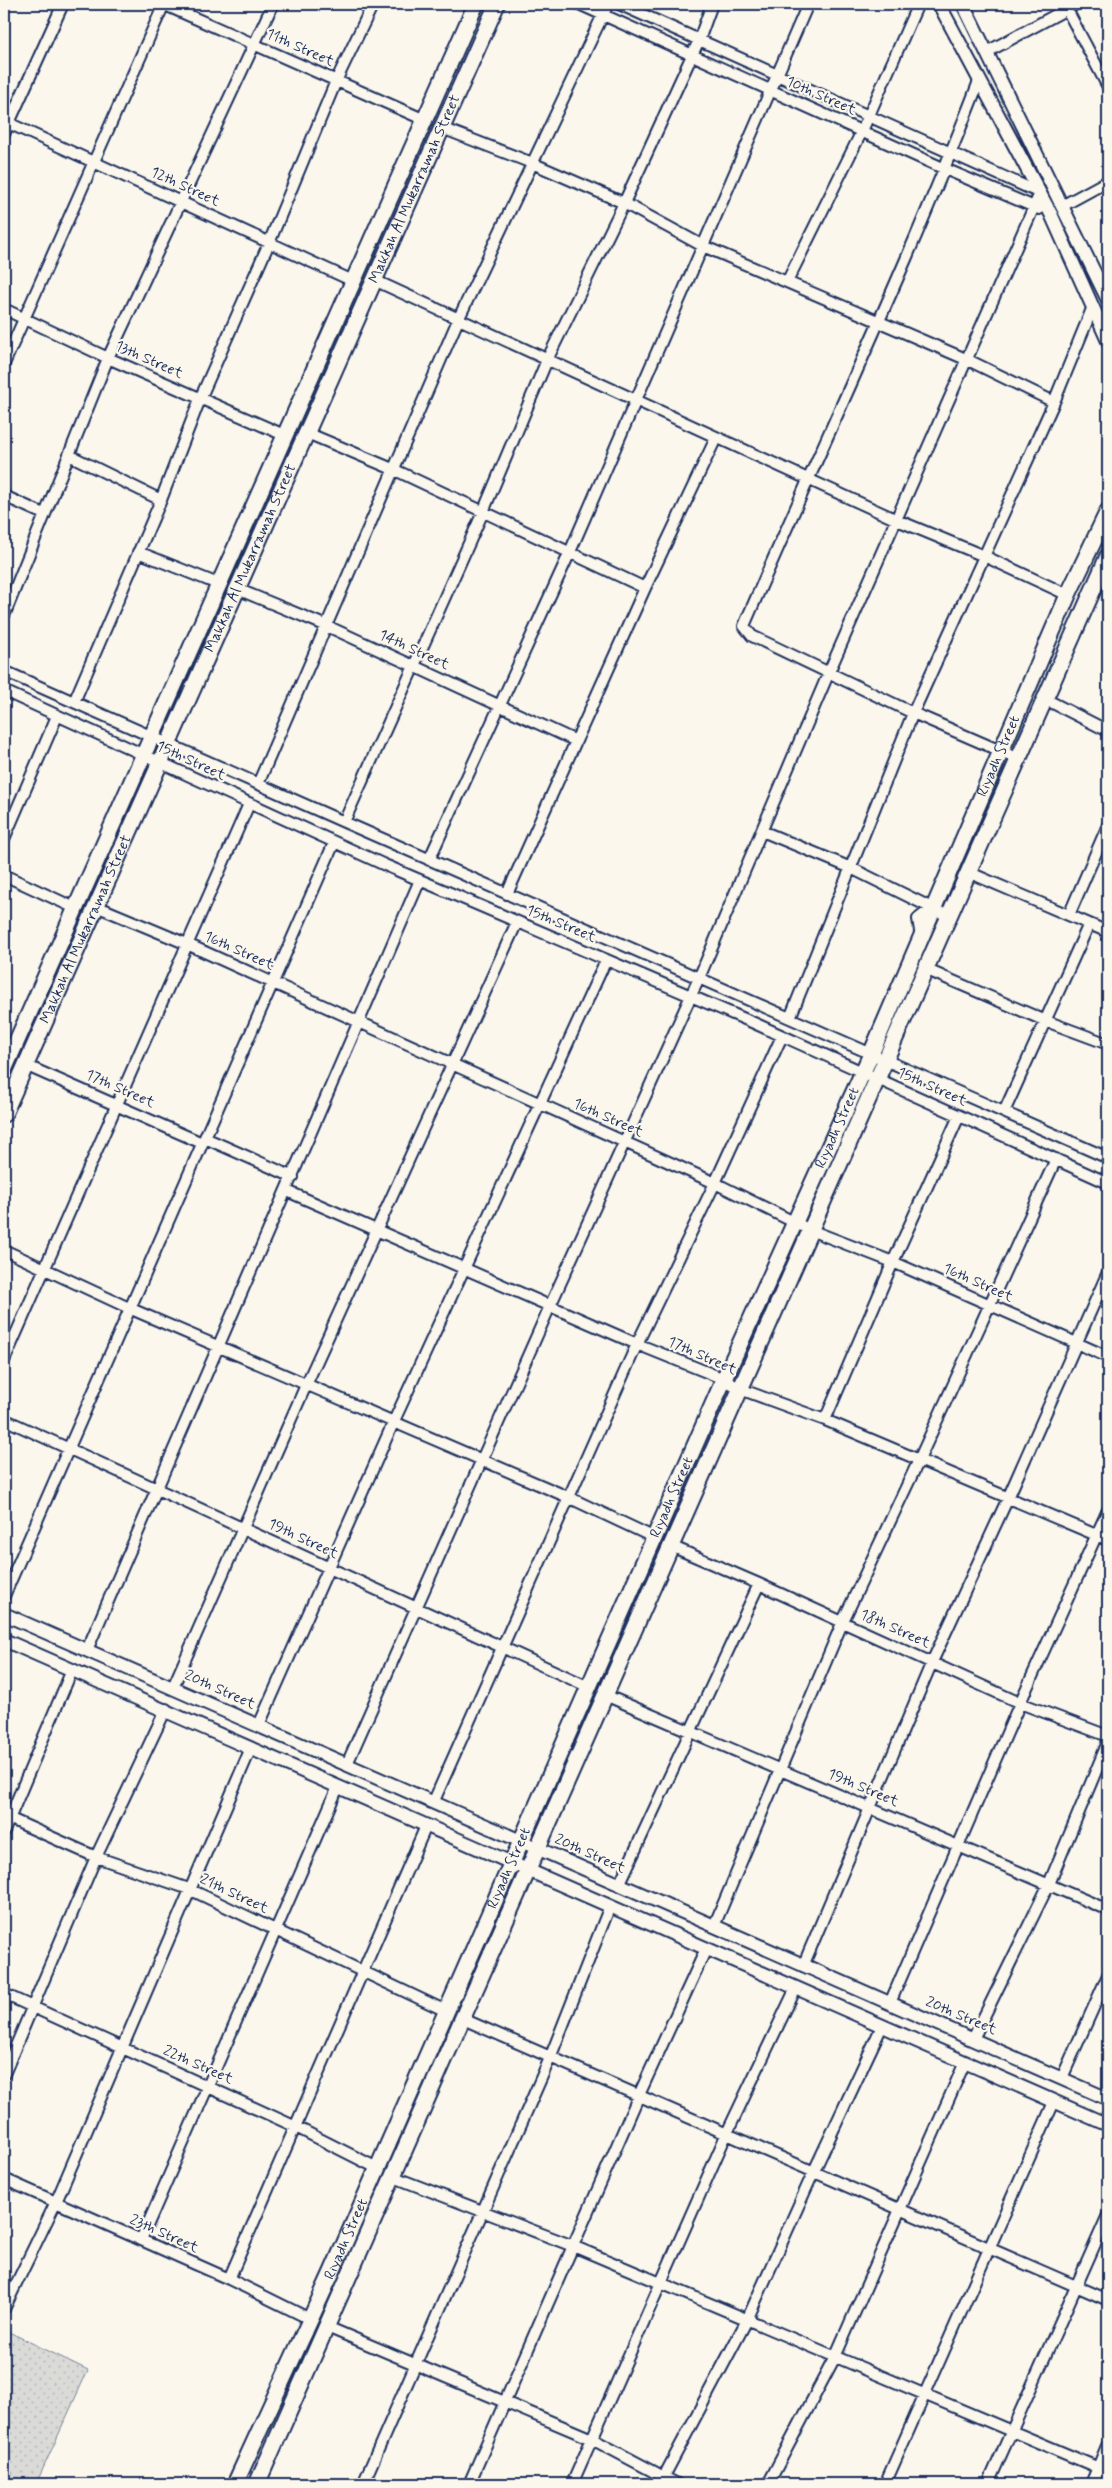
<svg xmlns="http://www.w3.org/2000/svg" width="1112" height="2488" viewBox="0 0 1112 2488" font-family="Mynerve,sans-serif">
<style>
.grass{fill:url(#grass-dots);stroke:#7a849a}
.lines{fill:none;stroke-linecap:round;stroke-linejoin:round}
.minor-casing{stroke:#1b2f5e;stroke-width:14}
.tertiary-casing{stroke:#1b2f5e;stroke-width:16}
.secondary-casing{stroke:#1b2f5e;stroke-width:19}
.minor{stroke:#fbf7ec;stroke-width:10}
.tertiary{stroke:#fbf7ec;stroke-width:12}
.secondary{stroke:#fbf7ec;stroke-width:15}
.labels{text-anchor:middle;dominant-baseline:central;stroke-width:4.5;stroke-linejoin:round;paint-order:stroke}
.street-label{font-size:15px;fill:#1b2f5e;stroke:#fbf7ec}
</style>
<defs>
<pattern id="grass-dots" width="8" height="8" patternUnits="userSpaceOnUse" patternTransform="scale(1.25)"><rect width="8" height="8" fill="#dadad7"/><path d="M2 2h.1M6 6h.1" fill="none" stroke="#babbbb" stroke-width="1.8" stroke-linecap="round"/></pattern>
</defs>
<rect width="100%" height="100%" fill="#fbf7ec"/>
<filter id="ink" filterUnits="userSpaceOnUse"><feTurbulence type="fractalNoise" baseFrequency=".02" numOctaves="2"/><feDisplacementMap in="SourceGraphic" scale="10" xChannelSelector="R" yChannelSelector="G"/><feConvolveMatrix kernelMatrix="1 2 1 2 8 2 1 2 1" color-interpolation-filters="sRGB"/></filter>
<g filter="url(#ink)">
<path class="grass" d="M9 2332 88 2370 36 2484H4V2344Z"/>
<g class="lines">
<defs>
<path id="minor" d="M163 4 425 120
M579 4 945 169 1039 209
M1064 4 1108 87
M987 52 1076 4
M979 81C908 266 822 444 744 626L752 636 913 713 1019 759
M4 121 353 281
M442 128 532 163 624 203 703 246 968 360 1054 402
M4 134 63 4
M1062 206 1108 181
M374 280 897 520 984 556 1068 595
M787 282 862 131 918 4
M4 309 108 358 284 435
M4 364 164 4
M307 433 395 470 645 588
M69 455 161 500
M4 496 44 514
M138 552 218 584
M237 589 327 626 576 741
M4 616 108 358 273 4
M4 671 344 822 1108 1158
M4 691 387 866 754 1023 1108 1183
M1045 699 1108 731
M74 702 161 500 200 399 269 243 336 81 373 4
M258 784 458 320 608 4
M344 822 483 512 547 360 624 203 699 40 712 4
M762 831 851 868 948 916
M4 839 57 716
M429 860 570 552 808 4
M968 872 1108 932
M4 875 75 908
M507 894 645 588 716 438
M96 906 187 944 715 1183 810 1230 893 1262 1108 1357
M1069 915 1108 825
M921 937 918 919 932 908
M925 969 1046 1021 1108 1044
M790 1018 913 713 1054 402 1092 309
M25 1065 202 1143
M1004 1112 1089 924
M205 1138 293 1177
M287 1191 637 1344 724 1379 740 1389 825 1420 1108 1540
M4 1250 129 1308 568 1497 655 1538
M4 1361 249 804
M4 1419 589 1687
M825 1420 893 1262 959 1116
M671 1546 759 1584 1020 1703 1108 1736
M4 1596 334 843
M87 1650 420 880
M173 1687 306 1385 517 922
M605 1695 1108 1910
M259 1725 394 1421 606 960
M347 1764 550 1306 699 978 829 672 1040 193 619 4
M433 1803 637 1344 715 1183 782 1036
M4 1816 96 1857 189 1889 446 2011
M4 1831 72 1670
M619 1885 759 1584
M714 1926 843 1621 919 1460 1056 1159
M803 1966 932 1662 1008 1498 1108 1272
M4 1994 294 2126 377 2168
M890 2003 1020 1703 1108 1510
M463 2019 1108 2300
M973 2039 1049 1884 1108 1742
M4 2074 96 1857 166 1709
M1062 2078 1108 1975
M394 2177 573 2246 1099 2468
M4 2179 229 2279 310 2319
M141 2240 338 1787
M229 2279 426 1826
M4 2309 56 2202 251 1748
M327 2327 592 2439 677 2484
M363 2484 550 2058 610 1906
M469 2484 639 2095 706 1949
M572 2484 727 2133 796 1988
M660 2484 747 2320 814 2171 882 2026
M768 2484 835 2357 965 2062
M885 2484 1054 2102
M988 2484 1108 2215"/>
<path id="tertiary" d="M939 4 1051 214 1108 341
M963 4 1108 300
M4 1614 1108 2099
M4 1640 1108 2125
M1092 2484 1108 2446"/>
<g id="secondary">
<path d="M4 1070 476 4"/>
<path id="s1" d="M4 1114 497 4"/>
<path id="s2" d="M235 2484 332 2272 724 1379 871 1054 1068 595 1108 511"/>
<path d="M257 2484 1108 556"/>
</g>
</defs>
<use href="#minor" class="minor-casing"/>
<use href="#tertiary" class="tertiary-casing"/>
<use href="#secondary" class="secondary-casing"/>
<use href="#minor" class="minor"/>
<use href="#tertiary" class="tertiary"/>
<use href="#secondary" class="secondary"/>
</g>
</g>
<g class="labels">
<g class="street-label">
<text transform="translate(300 48) rotate(24)">11th Street</text>
<text transform="translate(821 96) rotate(24)">10th Street</text>
<text transform="translate(185 187) rotate(25)">12th Street</text>
<text stroke="none"><textPath href="#s1" startOffset="1012">Makkah Al Mukarramah Street</textPath></text>
<text transform="translate(149 360) rotate(24)">13th Street</text>
<text stroke="none"><textPath href="#s1" startOffset="608">Makkah Al Mukarramah Street</textPath></text>
<text transform="translate(414 650) rotate(25)">14th Street</text>
<text stroke="none"><textPath href="#s2" startOffset="1889">Riyadh Street</textPath></text>
<text transform="translate(191 761) rotate(25)">15th Street</text>
<text transform="translate(561 924) rotate(23)">15th Street</text>
<text stroke="none"><textPath href="#s1" startOffset="202">Makkah Al Mukarramah Street</textPath></text>
<text transform="translate(239 951) rotate(24)">16th Street</text>
<text transform="translate(932 1087) rotate(24)">15th Street</text>
<text transform="translate(120 1089) rotate(24)">17th Street</text>
<text transform="translate(608 1118) rotate(24)">16th Street</text>
<text stroke="none"><textPath href="#s2" startOffset="1484">Riyadh Street</textPath></text>
<text transform="translate(978 1283) rotate(24)">16th Street</text>
<text transform="translate(702 1356) rotate(24)">17th Street</text>
<text stroke="none"><textPath href="#s2" startOffset="1079">Riyadh Street</textPath></text>
<text transform="translate(303 1539) rotate(25)">19th Street</text>
<text transform="translate(895 1629) rotate(24)">18th Street</text>
<text transform="translate(220 1690) rotate(24)">20th Street</text>
<text transform="translate(863 1788) rotate(23)">19th Street</text>
<text transform="translate(590 1854) rotate(24)">20th Street</text>
<text stroke="none"><textPath href="#s2" startOffset="674">Riyadh Street</textPath></text>
<text transform="translate(234 1894) rotate(25)">21th Street</text>
<text transform="translate(961 2016) rotate(23)">20th Street</text>
<text transform="translate(198 2065) rotate(24)">22th Street</text>
<text transform="translate(164 2234) rotate(24)">23th Street</text>
<text stroke="none"><textPath href="#s2" startOffset="269">Riyadh Street</textPath></text>
</g>
</g>
<rect width="1112" height="2488" fill="none" stroke="#fbf7ec" stroke-width="20"/>
<rect x="10" y="10" width="1092" height="2468" fill="none" stroke="#1b2f5e" stroke-width="2" filter="url(#ink)"/>
</svg>
